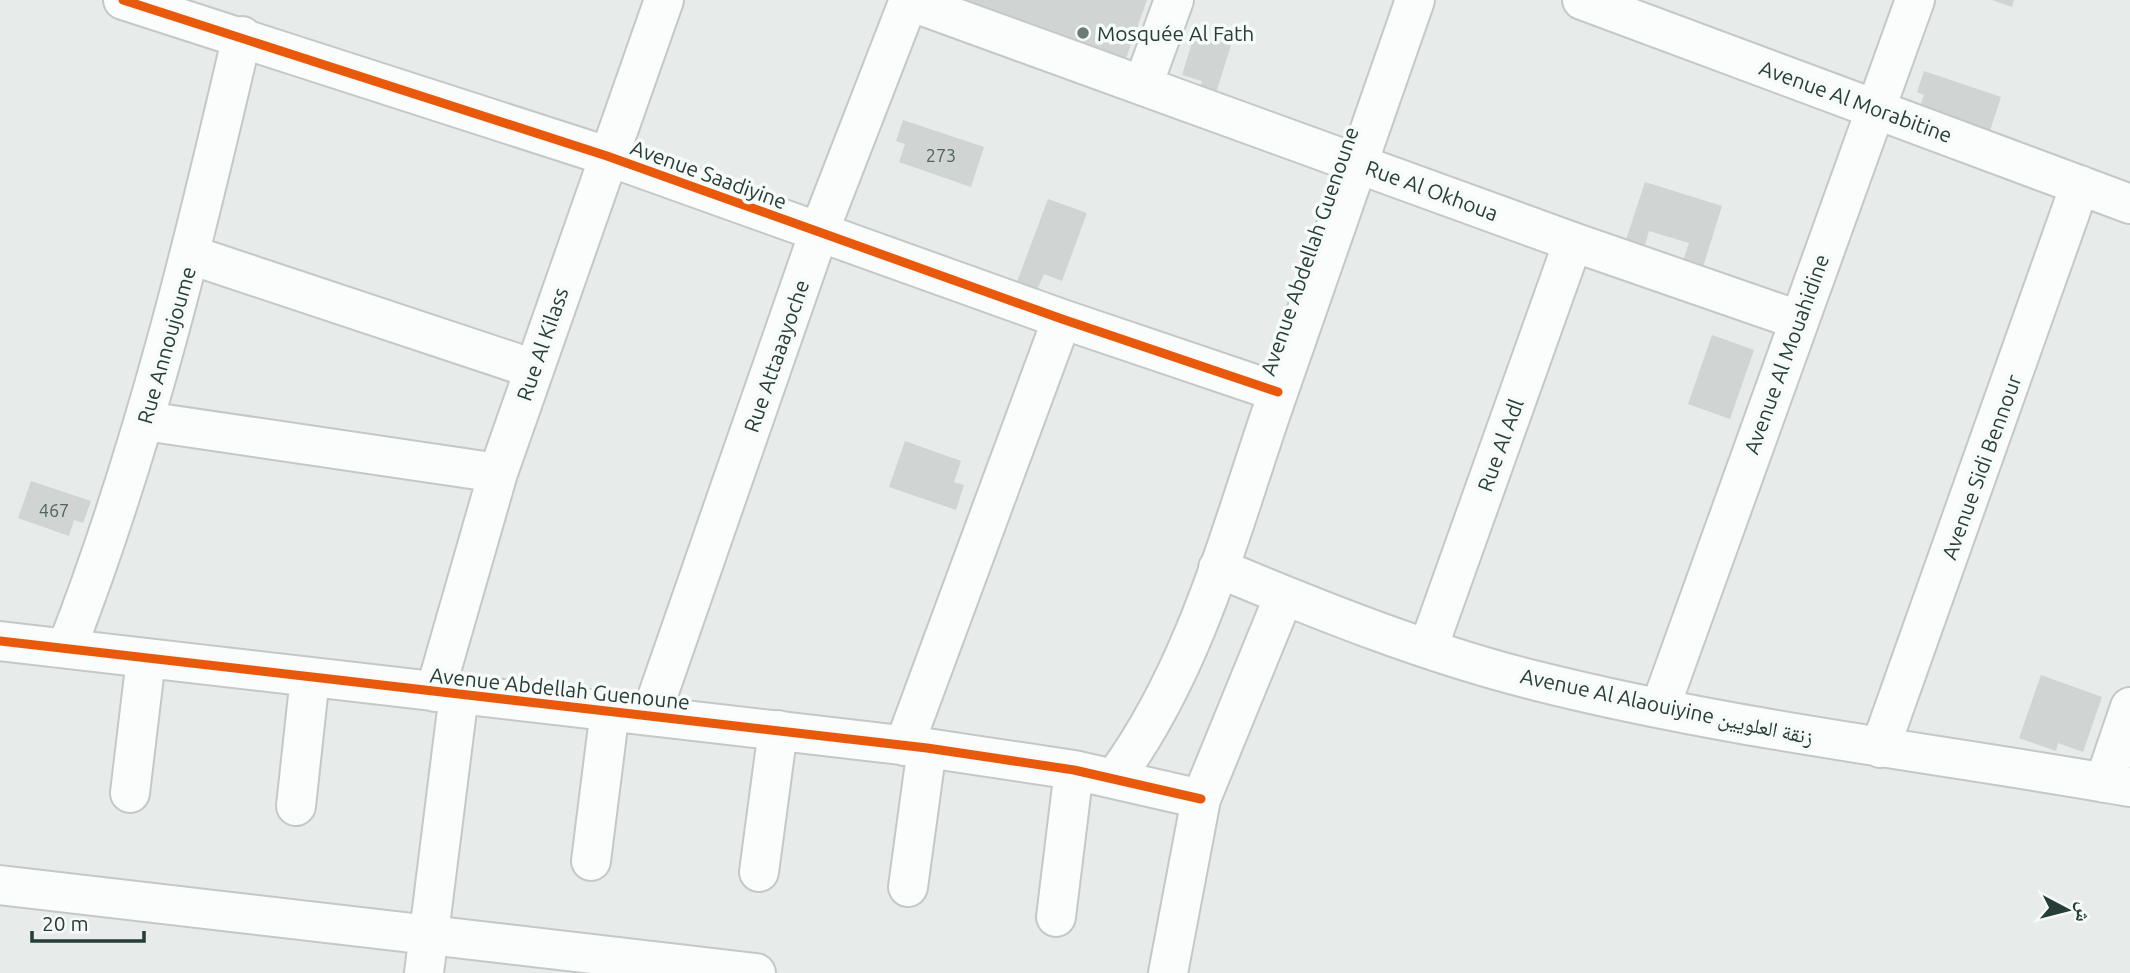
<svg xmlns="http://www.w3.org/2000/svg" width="2130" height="973" viewBox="0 0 2130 973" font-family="Ubuntu,'Noto Naskh Arabic',sans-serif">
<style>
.building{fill:#d0d4d2}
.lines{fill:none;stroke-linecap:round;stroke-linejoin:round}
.minor-casing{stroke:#c4c8c6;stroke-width:42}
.minor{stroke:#fbfcfc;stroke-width:38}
.cycleway-casing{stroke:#f6faf8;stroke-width:13}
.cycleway{stroke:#e8590c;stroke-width:9}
.poi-dot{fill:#6a7a76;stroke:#f6faf8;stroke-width:2.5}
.labels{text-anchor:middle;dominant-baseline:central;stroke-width:7;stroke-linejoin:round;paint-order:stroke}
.number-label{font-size:18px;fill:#51645f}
.poi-label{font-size:21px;fill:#263d38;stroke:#f6faf8;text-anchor:start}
.street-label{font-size:21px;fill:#263d38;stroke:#f6faf8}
</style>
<rect width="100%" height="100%" fill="#e7ebe9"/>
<path class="building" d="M936 0H1147L1124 64Z
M1992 0H2014L2012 7Z
M1195 33 1231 45 1216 93 1200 88 1202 81 1182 75Z
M1924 71 2001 97 1986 143 1919 110 1924 95 1917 92Z
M903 120 984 147 971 187 899 162 905 144 896 141Z
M1645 182 1722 206 1703 267 1683 261 1689 243 1649 231 1644 249 1625 243Z
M1048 199 1087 213 1062 281 1044 274 1037 290 1017 282Z
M1712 335 1754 350 1730 419 1688 404Z
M905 441 961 461 954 482 964 485 956 510 889 487Z
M31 481 91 501 83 523 74 520 69 536 18 518Z
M2041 675 2102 697 2083 752 2058 743 2056 751 2019 738Z"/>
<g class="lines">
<defs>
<path id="minor" d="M123 0 607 156 1062 319 1278 392
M1582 0 2130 204
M909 1 1573 242 1798 320
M1143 85 1174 0
M191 255 534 369
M145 421 498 473
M1218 568C1321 611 1428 654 1537 681 1732 730 1932 752 2130 787
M0 641 927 748 1074 770 1201 799
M67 647C144 449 194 243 242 36
M1428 648 1573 242
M435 692 498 473 664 0
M1660 708 1915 0
M651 715 819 232 909 0
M904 746 1062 319
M1880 748 2080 185
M1114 779C1193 672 1228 540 1270 416 1318 277 1367 139 1415 0
M2104 783 2130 707
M130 793 146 659
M296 806 310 677
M591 861 610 710
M759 872 778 730
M0 885 756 973
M908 887 927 748
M1056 917 1074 770
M424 973 459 694
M1168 973 1201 799 1284 596"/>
</defs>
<use href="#minor" class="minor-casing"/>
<use href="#minor" class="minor"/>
<defs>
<path id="cycleway" d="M123 0 607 156 1062 319 1278 392
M0 641 927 748 1074 770 1201 799"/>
</defs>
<use href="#cycleway" class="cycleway-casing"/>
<use href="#cycleway" class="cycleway"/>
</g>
<circle class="poi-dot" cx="1083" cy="33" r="7"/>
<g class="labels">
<g class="number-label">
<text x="941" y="155">273</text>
<text x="54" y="510">467</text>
</g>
<g class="poi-label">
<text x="1097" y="33">Mosquée Al Fath</text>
</g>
<g class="street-label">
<text transform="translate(1856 101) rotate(20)">Avenue Al Morabitine</text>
<text transform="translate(709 174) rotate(20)">Avenue Saadiyine</text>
<text transform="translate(1432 190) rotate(20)">Rue Al Okhoua</text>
<text transform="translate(1309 251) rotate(-71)">Avenue Abdellah Guenoune</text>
<text transform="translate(542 344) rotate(-71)">Rue Al Kilass</text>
<text transform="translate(166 345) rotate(-74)">Rue Annoujoume</text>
<text transform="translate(1786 354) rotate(-70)">Avenue Al Mouahidine</text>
<text transform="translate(776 356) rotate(-71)">Rue Attaaayoche</text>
<text transform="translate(1500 445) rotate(-70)">Rue Al Adl</text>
<text transform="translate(1981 467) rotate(-70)">Avenue Sidi Bennour</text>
<text transform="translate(560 688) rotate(6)">Avenue Abdellah Guenoune</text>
<text transform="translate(1667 706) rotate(12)">Avenue Al Alaouiyine زنقة العلويين</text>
</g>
</g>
<g transform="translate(2067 910) rotate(97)" stroke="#f6faf8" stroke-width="5" paint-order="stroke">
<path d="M0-5L12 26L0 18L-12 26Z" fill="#263d38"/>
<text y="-10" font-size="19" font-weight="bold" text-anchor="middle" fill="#263d38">ش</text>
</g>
<path d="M32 931v10h112v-10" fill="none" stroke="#263d38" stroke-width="3.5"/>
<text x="42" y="931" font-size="21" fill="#263d38" stroke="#f6faf8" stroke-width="5" paint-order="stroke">20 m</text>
</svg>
